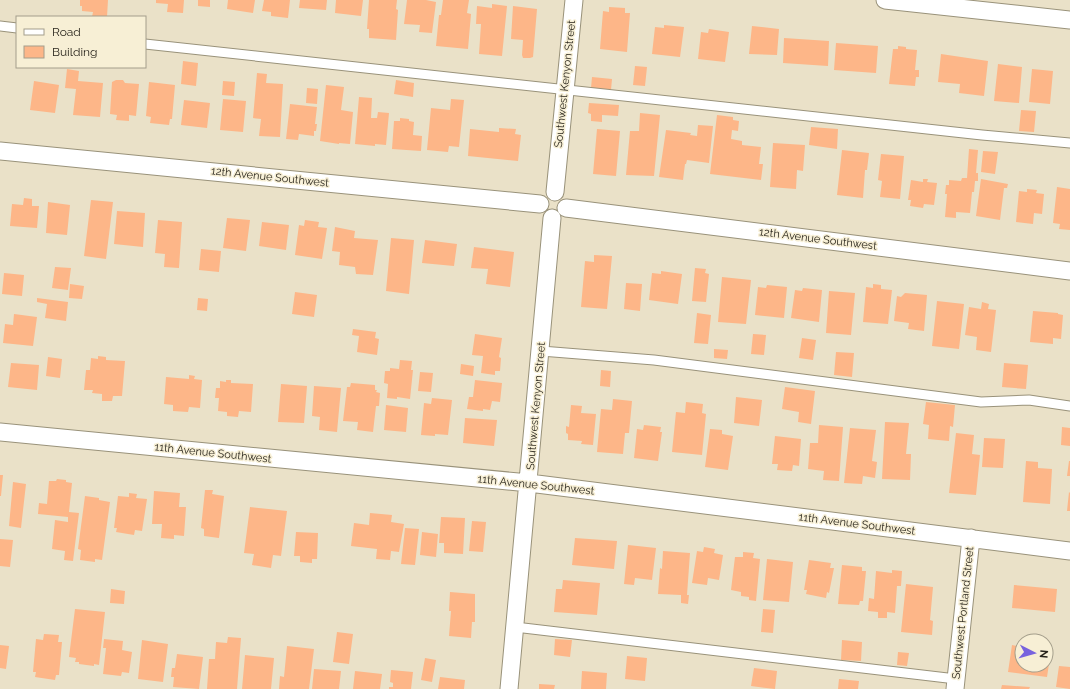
<svg xmlns="http://www.w3.org/2000/svg" width="1070" height="689" viewBox="0 0 1070 689" font-family="Raleway,sans-serif">
<style>
.building{fill:#fdb688}
.lines{fill:none;stroke-linecap:round;stroke-linejoin:round}
.service-casing{stroke:#99927a;stroke-width:11}
.minor-casing{stroke:#99927a;stroke-width:19}
.service{stroke:#fff;stroke-width:9}
.minor{stroke:#fff;stroke-width:17}
.labels{text-anchor:middle;dominant-baseline:central;stroke-width:3;stroke-linejoin:round;paint-order:stroke}
.street-label{font-size:11px;fill:#28241b;stroke:#f7efd5}
</style>
<rect width="100%" height="100%" fill="#eae1c8"/>
<path class="building" d="M80 0H108L107 17H92L93 12 82 11V6H80Z
M156 0H184L183 13 167 12 168 4 156 3Z
M198 0H210V7L198 6Z
M228 0H255L253 13 227 9Z
M264 0H290L288 18 271 16V12L262 11Z
M300 0H327L326 10 299 8Z
M336 0H363L361 16 335 13Z
M369 0H397L396 9 398 10 396 40 369 38V29H367Z
M407 0H426L436 2 432 33 419 32 420 25 404 24Z
M443 0H469L467 13 471 14 468 49 436 46 439 15H441Z
M492 4 507 6 502 56 479 54 481 24H476L477 6 492 8Z
M513 6 537 9 533 57 530 58H523L522 55 523 40 511 39Z
M609 7 625 8V13H630L627 52 600 49 603 11 609 12Z
M664 25 684 27 680 57 652 54 655 27 664 28Z
M752 26 779 29 777 55 749 54Z
M709 29 729 32 725 62 698 59 701 32 708 33Z
M784 38 829 41 828 66 783 63Z
M836 43 878 46 876 73 834 70Z
M898 46 906 47V49L917 50 915 70H919V77H916L915 86 889 84 893 49H898Z
M941 54 988 61 984 96 959 93 960 84 938 82Z
M183 61 198 63 196 86 181 84Z
M998 64 1022 67 1019 103 994 101Z
M635 66 647 67 645 86 633 85Z
M67 69 79 71 78 81 103 83 100 117 73 115 76 89 65 88Z
M1032 69 1053 71 1050 104 1029 102Z
M257 73 267 74 266 83 283 84 280 137 259 136 261 119 253 118Z
M592 77 612 79 611 90 591 88Z
M116 80H123L125 83 139 84 136 116 129 115V121L116 120 117 115 110 114 112 82Z
M396 80 414 83 413 97 394 94Z
M34 81 59 85 55 113 30 110Z
M223 81 235 82 234 96 222 95Z
M149 82 175 85 172 119H170L169 125 150 123 151 117 146 116Z
M326 85 344 87 341 110 353 112 350 144 339 143V144L320 141Z
M307 88 318 89 317 104 306 103Z
M359 97 372 98 371 118H377L378 112 389 113 386 145 375 144V146L355 144Z
M223 99 246 101 243 132 220 130Z
M451 99 464 100 459 147 449 146 448 152 427 150 431 108 450 110Z
M184 100 210 103 207 128 181 125Z
M589 103 619 105 618 116 602 115V122L591 121V114L588 113Z
M290 104 317 107 315 124H317L316 131H314V136L299 134 298 140 286 139Z
M1021 110 1036 111 1034 132 1019 131Z
M640 113 660 115 654 176 626 175 630 131H639Z
M717 115 733 117V120L739 121 738 131 732 130 731 139 742 141V145L761 147 759 164H763L761 180 710 174Z
M400 118 409 119V121L414 122 413 135 422 136 421 151 392 149 394 121H400Z
M698 125 713 126 709 163 687 160 686 164H685L683 180 659 177 666 130 691 133 690 135 697 136Z
M811 127 838 129 837 149 809 145Z
M499 128 516 129 515 134 521 135 518 161 468 156 470 129 499 132Z
M597 129 620 131 616 176 593 174Z
M773 143 805 145 803 171 797 170 796 189 770 187Z
M969 149 978 150 976 173H978V181H975L974 192H972L970 213 956 212V218L945 217 947 194H945L946 185H949V180L961 181 962 178H967Z
M842 150 869 153 867 170H865L863 198 837 195Z
M983 151 998 152 995 174 981 172Z
M881 154 904 156 900 199 880 197 882 181 878 180Z
M923 179H928L927 182 937 183 934 205 924 204 923 208 910 206 911 200H908L911 180 923 182Z
M981 179 1008 184 1007 188H1004L1000 220 976 216Z
M1057 187 1070 189V230L1059 229 1060 224 1053 223Z
M1027 189 1037 190 1036 193 1044 194 1042 214 1034 213 1033 224 1016 222 1019 191 1027 192Z
M24 198 32 199V206H39L37 228 10 226 12 204 23 205Z
M91 200 113 202 106 259 84 256Z
M48 202 70 205 67 235 46 233Z
M117 211 145 213 143 247 114 244Z
M227 218 250 220 246 251 223 248Z
M158 220 182 222 179 268 164 267 165 254 155 253Z
M305 220 319 222 318 227 327 228 322 259 295 255 299 225 304 226Z
M262 222 289 225 286 250 259 246Z
M335 227 355 231 354 238 378 240 373 275 356 274 355 267 339 265 340 252 332 251Z
M391 238 414 240 409 294 386 291Z
M425 240 457 244 454 266 422 263Z
M474 247 514 252 510 287 486 284 488 269 471 268Z
M201 249 221 251 219 272 199 270Z
M594 255 612 256 607 309 581 307 585 261 594 262Z
M55 267 71 268 68 290 52 288Z
M695 268 706 269 705 273 709 274 706 302 692 301Z
M661 271 682 274 678 304 649 300 652 273 661 274Z
M4 273 24 275 22 296 2 294Z
M722 277 751 280 746 324 718 322Z
M626 283 642 284 640 311 624 309Z
M70 284 84 286 82 299 69 298Z
M873 284 881 285V289L892 290 888 324 863 322 866 287 873 288Z
M767 285 787 287 784 318 755 315 758 287 766 288Z
M803 288 822 290 819 322 791 318 795 290 802 291Z
M829 291 855 293 851 335 826 333Z
M295 292 317 295 314 317 292 314Z
M905 293 927 295 924 331 908 329 909 323 894 321 897 296 901 297Z
M37 298 68 302 66 321 45 318 47 304 37 302Z
M198 298 208 299 207 311 197 310Z
M937 301 964 304 959 349 932 346Z
M982 302 989 304 988 309 996 310 991 352 976 350 977 337 965 335 969 307 981 309Z
M1033 311 1058 313V314L1063 315 1061 339 1053 338V344L1030 342Z
M697 313 711 315 708 344 694 343Z
M14 314 37 317 33 346 3 343 5 324 13 325Z
M353 329 376 332 375 338 379 339 377 355 357 352 359 336 352 335Z
M475 334 502 338 499 357 501 358 500 371H495V375L481 373 483 356 472 355Z
M753 334 766 335 764 355 751 354Z
M802 338 816 340 813 360 799 358Z
M714 349 728 350 727 359 714 358Z
M836 352 854 353 852 377 834 375Z
M98 356 106 357V360L125 361 122 396H113L112 401H102V394L92 393 93 390H84L86 370H90L91 358 98 359Z
M48 357 62 359 60 378 46 376Z
M400 360 412 361 411 370H413L410 399 397 397V399L387 398 388 384 384 383 385 371H390V368L399 369Z
M11 363 39 365 37 390 8 387Z
M1004 363 1028 365 1026 389 1002 387Z
M461 364 474 366 473 376 460 374Z
M601 370 611 371 610 387 600 386Z
M420 372 433 373 431 392 418 391Z
M189 375 195 376 194 379 202 380 200 408 189 407 188 412 173 411V405L164 404 166 377 189 379Z
M226 380H231V383L253 384 251 412 239 411 238 417 227 416V412L218 411 219 398H215L216 388H220V381L226 382Z
M475 380 502 383 500 402 492 401 490 410 483 409V411L467 409 469 397H473Z
M351 383 375 385V390H377L376 392 380 393 379 406H376L373 432 357 430 358 422 343 421 347 387H350Z
M281 384 307 386 304 423 278 422Z
M314 386 341 388 337 432 319 430 320 417 312 416Z
M785 387 815 391 811 424 798 422 799 412 782 409Z
M736 397 762 400 759 426 734 423Z
M432 398 452 400 448 435 435 434V436L421 435 424 403 431 404Z
M613 399 632 401 629 433H625L623 454 597 452 601 409 612 410Z
M686 402 703 404 702 413 706 414 702 455 672 452 676 412 685 413Z
M926 402 955 405 953 427 950 426 949 441 928 439 929 425 923 424Z
M386 405 408 408 406 432 384 430Z
M571 405 582 406 581 413 596 414 593 445 581 444 582 441 568 440V434L566 433V426L569 427Z
M465 418 497 420 494 446 463 443Z
M885 422 909 423 906 454H911L910 480 882 479Z
M644 425 661 427 660 432H662L658 461 634 458 637 429 643 430Z
M819 425 843 427 839 481 823 480 824 471 808 469 810 443H818Z
M1062 427 1070 428V446L1061 445Z
M850 428 876 430 872 461 877 462 875 478 863 476 862 484 844 483Z
M710 429 722 430V434L733 436 728 470 705 467Z
M956 433 974 435 972 454 980 455 976 495 949 493Z
M775 436 801 439 799 466 793 465 792 471 777 470 778 464H772Z
M984 438 1005 439 1003 468 982 467Z
M1026 461 1038 462V468L1052 469 1050 504 1023 502Z
M1069 461H1070V476H1067Z
M0 475H3L1 496H0Z
M57 479 66 480V482L72 483 69 512 79 513 73 561 64 560 65 551 52 549 55 520 68 522V517L38 514 39 503 47 504 49 481H56Z
M13 482 26 484 21 528 9 526Z
M205 490H213L212 494 224 496 219 538 204 536V529L201 528Z
M154 491 180 493 179 507H186L184 536 174 535V539L161 538 162 524H152Z
M1069 492 1070 493V511H1067Z
M129 493 137 494 136 498 147 499 142 531 135 530 134 535 116 532 117 528H114L118 496 129 497Z
M85 496 99 498V500L110 502 102 560 95 559V562L80 560 81 550 78 549Z
M250 507 287 511 281 556 273 555 271 568 252 565 254 554 244 553Z
M370 513 392 515 391 522 404 524 399 552 391 551 390 560 376 559 377 549 351 546 354 523 369 525Z
M441 517 465 518 463 554 444 553V543H439Z
M472 521 486 522 483 552 469 551Z
M405 528 419 529 415 565 401 564Z
M296 532 318 533 317 559H312V563L300 562V556H294Z
M422 532 438 534 436 557 420 555Z
M575 538 617 541 614 569 572 565Z
M0 539 13 540 10 567 0 566Z
M628 545 656 548 652 580 635 578 634 585 624 584Z
M704 547 715 549 714 553 723 555 719 580 708 578 707 585 692 583 697 551 703 552Z
M663 551 690 553 687 595H689L688 604 681 603V595L658 594 660 568 662 569Z
M743 552 754 553 753 558 760 559 756 601 749 600V597L741 596V592L731 590 735 557H743Z
M767 559 793 562 789 602 763 600Z
M809 560 831 563 830 568H834L829 593 827 592 826 598 806 594 807 590H804Z
M842 565 862 567V571H866L863 601H860L859 605 838 604Z
M892 570 902 571 901 586H897L895 613 887 612V618H878V612L868 611 869 598 874 599 876 571 892 573Z
M563 580 600 583 597 615 554 612 556 589H562Z
M906 584 933 587 930 620 933 621 932 635 901 632Z
M1014 585 1057 589 1055 612 1012 608Z
M111 589 125 591 124 604 110 603Z
M450 592 475 594V622H472L471 638 449 636 451 611H449Z
M75 609 105 612 99 665 94 664V666L79 664V662H75L76 658 69 657Z
M763 609 775 610 773 633 761 632Z
M337 632 353 634 349 664 333 662Z
M44 634 59 635 58 642H62L59 675H56L55 680 35 677 36 672H33L36 639 43 640Z
M228 637 241 638 237 689H207L209 659H215L216 642 227 643Z
M104 639 123 641 122 650 132 652 129 673 122 672 121 676 103 674 106 648H103Z
M555 639 572 640 570 657 554 655Z
M142 640 168 644 163 682 138 679Z
M842 640 862 642 861 661 841 660Z
M0 645 9 646 6 669 0 668Z
M1012 645 1022 647V665H1046V650L1051 651 1047 677 1008 672Z
M287 646 314 649 309 689H279L280 676 284 677Z
M898 652 909 653 907 666 897 665Z
M177 654 203 657 199 689 173 687 174 677H171L172 668H175Z
M245 655 274 658 271 689H242Z
M627 656 647 658 645 681 625 679Z
M425 658 436 660 432 682 421 680Z
M1059 666 1070 667V689L1056 687Z
M754 668 777 671 775 689 751 686Z
M314 669 341 671 339 689H312Z
M391 670 413 672 411 689H389V687H393V683L390 682Z
M355 671 382 674 380 689H353Z
M582 671 607 673 606 689H581Z
M440 677 465 680 464 689H438Z
M839 679 859 681 858 689H838Z
M539 684 555 685 554 689H539Z
M1002 685 1030 687 1029 689H1001Z"/>
<g class="lines">
<defs>
<path id="service" d="M0 26 17 28
M145 44 982 135 1070 143
M541 351 654 360 981 402 1029 400 1070 406
M515 627 956 679"/>
<path id="minor" d="M885 0 1070 20
M0 151 540 204
M555 192 574 0
M566 208 1070 271
M0 432 529 483 1070 551
M509 689 552 218
M955 689 971 538"/>
</defs>
<use href="#service" class="service-casing"/>
<use href="#minor" class="minor-casing"/>
<use href="#service" class="service"/>
<use href="#minor" class="minor"/>
</g>
<g class="labels">
<g class="street-label">
<text transform="translate(565 84) rotate(-84)">Southwest Kenyon Street</text>
<text transform="translate(270 177) rotate(6)">12th Avenue Southwest</text>
<text transform="translate(818 239) rotate(7)">12th Avenue Southwest</text>
<text transform="translate(536 406) rotate(-85)">Southwest Kenyon Street</text>
<text transform="translate(213 453) rotate(6)">11th Avenue Southwest</text>
<text transform="translate(536 485) rotate(6)">11th Avenue Southwest</text>
<text transform="translate(857 524) rotate(7)">11th Avenue Southwest</text>
<text transform="translate(963 613) rotate(-84)">Southwest Portland Street</text>
</g>
</g>
<rect x="16" y="16" width="130" height="52" fill="#f7efd5" stroke="#a49e8b"/>
<rect x="24" y="29" width="20" height="6" fill="#ffffff" stroke="#a49e8b"/>
<text x="52" y="36" font-size="12" fill="#28241b">Road</text>
<rect x="24" y="46" width="20" height="12" fill="#fdb688" stroke="#a49e8b"/>
<text x="52" y="56" font-size="12" fill="#28241b">Building</text>
<g transform="translate(1034 653) rotate(96)"><circle r="19" fill="#f7efd5" stroke="#a49e8b"/>
<path d="M0-3L7 15L0 10L-7 15Z" fill="#7863de"/>
<text y="-6" font-size="11" font-weight="bold" text-anchor="middle" fill="#28241b">N</text>
</g>
</svg>
